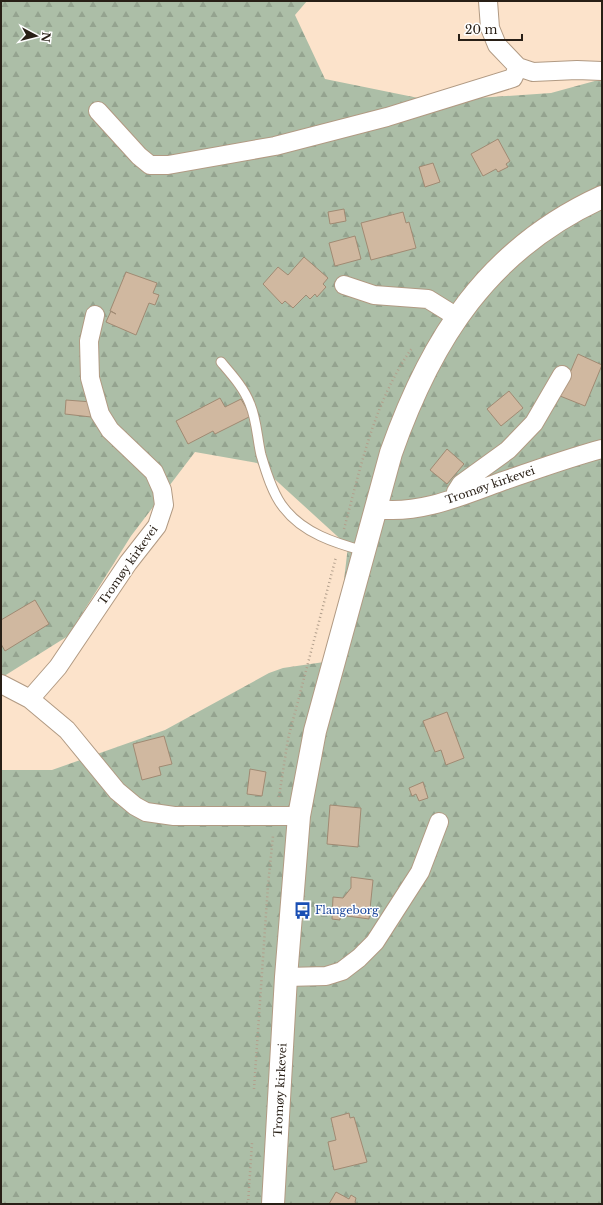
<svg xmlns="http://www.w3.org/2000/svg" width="603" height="1205" viewBox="0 0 603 1205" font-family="'Libre Baskerville',serif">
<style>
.forest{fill:url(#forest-firs)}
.building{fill:#d0b8a0;stroke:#a08a73}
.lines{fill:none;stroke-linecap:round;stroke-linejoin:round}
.service-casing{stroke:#b19a83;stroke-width:11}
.minor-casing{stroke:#b19a83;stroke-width:20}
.secondary-casing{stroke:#b19a83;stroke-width:24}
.path{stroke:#b29f8c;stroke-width:2.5;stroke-dasharray:1 3;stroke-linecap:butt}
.service{stroke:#fff;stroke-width:9}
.minor{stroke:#fff;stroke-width:18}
.secondary{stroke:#fff;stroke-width:22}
.labels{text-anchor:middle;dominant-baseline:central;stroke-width:3;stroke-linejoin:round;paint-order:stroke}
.street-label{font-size:11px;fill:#281f16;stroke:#fff}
.transit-label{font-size:11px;fill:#164399;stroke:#fff;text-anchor:start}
</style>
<defs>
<pattern id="forest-firs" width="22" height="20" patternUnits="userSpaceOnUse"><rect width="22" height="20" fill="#acbea7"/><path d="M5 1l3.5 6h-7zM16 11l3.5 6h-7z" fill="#94a38f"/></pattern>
</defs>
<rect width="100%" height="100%" fill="#fce3cb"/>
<path class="forest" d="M1 1H307L295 15 325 79 433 101 551 93 602 79V1204H1V770H52L165 730 269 673 283 668 331 661 336 649 348 546 257 463 195 452 131 536 68 636 1 678Z"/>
<path class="building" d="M498 139 510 161 506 164 508 167 498 172 496 169 483 176 471 154Z
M433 163 440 182 425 187 419 167Z
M344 209 346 221 330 224 328 212Z
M403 212 406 223 409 222 416 248 371 260 361 223Z
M355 236 361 259 335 266 329 243Z
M304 257 328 278 323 284 326 287 317 297 315 294 310 299 306 295 293 308 285 301 282 304 263 284 278 267 288 275Z
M126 272 157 283 153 293 159 295 155 305 149 303 136 335 106 322 111 311 116 314 110 311Z
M578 354 602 365 585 406 560 396Z
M509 391 523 408 501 426 487 409Z
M220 398 225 407 241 399 251 416 215 434 213 431 188 444 176 421Z
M66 400 92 402 91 417 65 414Z
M447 449 464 464 447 484 430 470Z
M35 600 49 624 5 651 1 644V620Z
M447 712 464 758 446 765 441 750 435 752 423 721Z
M164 736 172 764 159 767 161 775 142 780 133 744Z
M250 769 266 772 262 796 247 794Z
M423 782 428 798 419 801 416 794 412 796 409 788Z
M330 805 361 808 358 847 327 844Z
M351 877 373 880 369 919 340 915V920L332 919 333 897 343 898 351 888Z
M349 1113 350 1118 354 1117 367 1162 334 1170 328 1142 336 1140 331 1118Z
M336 1192 349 1199 351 1195 356 1198 355 1202 356 1204H329Z"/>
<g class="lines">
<defs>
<path id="service" d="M221 362C232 375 244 388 250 404 257 421 257 438 261 455 266 472 273 495 284 508 303 533 335 543 364 551"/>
<path id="minor" d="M488 1 490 28 497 45 518 67 533 72 577 70 602 71
M98 111 139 156 150 165H168L275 146 387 117 513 78 518 67
M344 285 374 295 428 299 457 317
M455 498 456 492 461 484 508 450 534 423 562 375
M376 509C419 515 462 496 503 481 536 470 568 458 602 449
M1 684 30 699 67 730 117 791 135 806 146 812 174 816H299
M30 699 58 667 128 563 157 526 164 505 162 490 154 472 110 430 100 414 90 378 89 341 95 315
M286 977 326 976 342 971 359 958 375 942 420 872 439 822"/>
<path id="secondary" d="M273 1204 286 977 299 816 315 731 391 453C431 339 488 249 602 197"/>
</defs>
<use href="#service" class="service-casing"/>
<use href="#minor" class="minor-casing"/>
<use href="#secondary" class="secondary-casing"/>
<path class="path" d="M344 529C361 466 374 402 412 348
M279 797 288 739 336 557
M254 1089 268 885 273 836
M248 1204 252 1143"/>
<use href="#service" class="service"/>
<use href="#minor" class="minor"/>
<use href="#secondary" class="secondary"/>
</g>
<defs>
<symbol id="bus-bare" viewBox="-9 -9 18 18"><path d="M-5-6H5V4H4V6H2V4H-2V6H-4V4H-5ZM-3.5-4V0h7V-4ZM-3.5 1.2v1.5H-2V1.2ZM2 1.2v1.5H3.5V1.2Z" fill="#1a4fb4" stroke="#fff" stroke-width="2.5" paint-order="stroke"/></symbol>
</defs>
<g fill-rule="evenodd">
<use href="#bus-bare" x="290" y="898" width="25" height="25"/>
</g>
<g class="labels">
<g class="street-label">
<text transform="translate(490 485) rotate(-19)">Tromøy kirkevei</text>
<text transform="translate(128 565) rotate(-55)">Tromøy kirkevei</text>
<text transform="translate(280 1090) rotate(-87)">Tromøy kirkevei</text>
</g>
<g class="transit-label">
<text x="315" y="910">Flangeborg</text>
</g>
</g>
<rect width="603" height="1205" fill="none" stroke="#281f16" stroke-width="4"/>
<g transform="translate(36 36) rotate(97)" stroke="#ffffff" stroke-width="3" paint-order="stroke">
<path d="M0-3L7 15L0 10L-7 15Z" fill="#281f16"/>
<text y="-6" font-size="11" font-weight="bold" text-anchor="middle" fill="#281f16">N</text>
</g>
<path d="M459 34v6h63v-6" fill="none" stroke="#281f16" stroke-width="2"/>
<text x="465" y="34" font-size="12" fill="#281f16" stroke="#ffffff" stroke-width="3" paint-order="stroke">20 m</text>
</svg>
